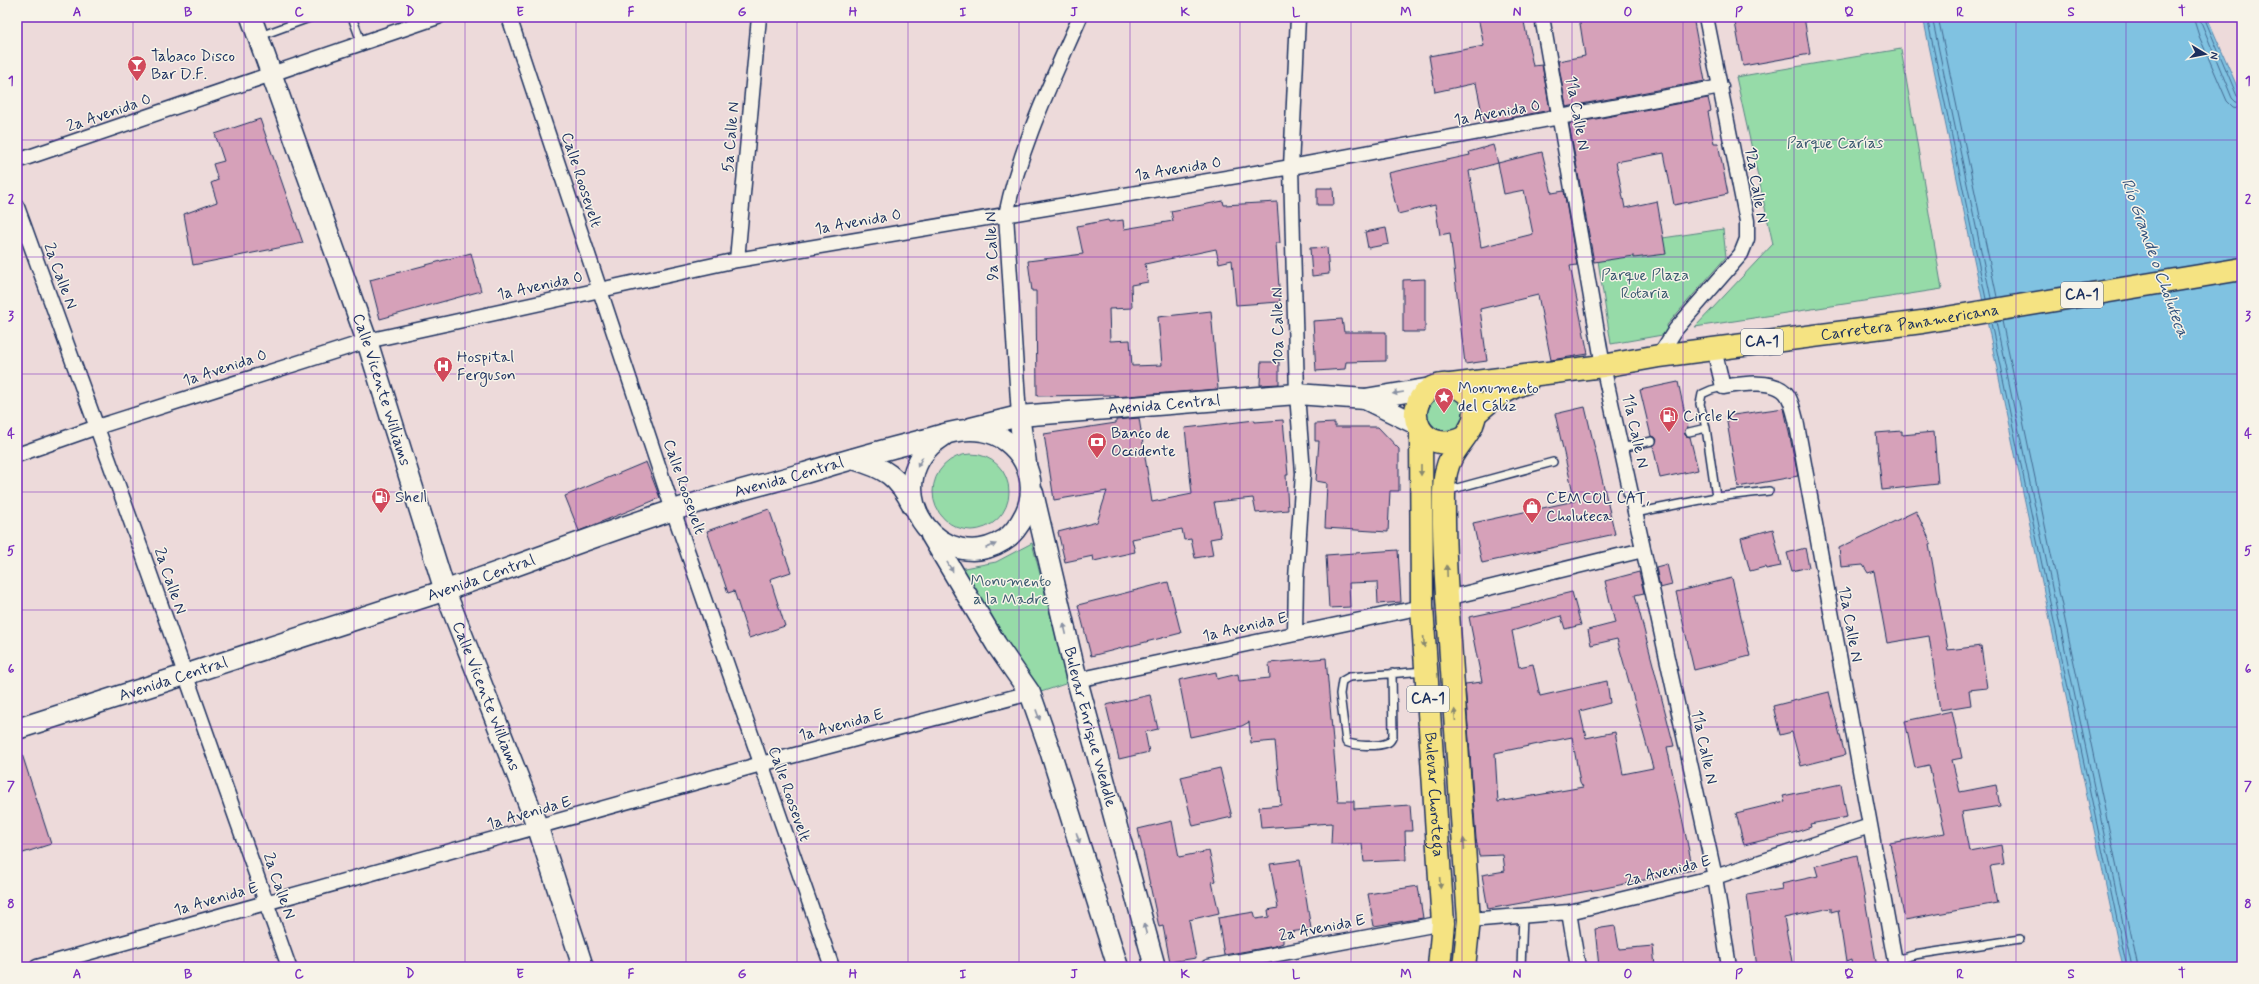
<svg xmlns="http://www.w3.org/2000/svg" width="2259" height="984" viewBox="0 0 2259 984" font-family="Mynerve,sans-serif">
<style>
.green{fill:#96dba8;stroke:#588583}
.water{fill:#80c2e1;stroke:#5887ad}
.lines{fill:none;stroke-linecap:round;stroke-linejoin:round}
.shore{stroke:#436a92;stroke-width:1}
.building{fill:#d6a1b9;stroke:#1b2f5e;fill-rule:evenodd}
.lane-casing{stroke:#1b2f5e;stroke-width:10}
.street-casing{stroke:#1b2f5e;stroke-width:17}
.secondary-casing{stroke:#1b2f5e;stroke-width:23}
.highway-casing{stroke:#1b2f5e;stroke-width:25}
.lane{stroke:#f7f3e8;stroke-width:7}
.street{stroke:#f7f3e8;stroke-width:14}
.secondary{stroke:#f7f3e8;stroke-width:20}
.highway{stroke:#f5e382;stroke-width:22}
.oneway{fill:#8991a3}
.oneway2{fill:#888970}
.grid{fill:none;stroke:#7b2cbf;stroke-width:1;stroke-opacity:0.55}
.labels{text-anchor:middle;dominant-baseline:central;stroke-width:3;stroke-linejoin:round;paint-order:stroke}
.shield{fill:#f7f3e8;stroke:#5d6a87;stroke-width:1}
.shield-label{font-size:15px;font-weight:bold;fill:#1b2f5e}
.poi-label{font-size:16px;fill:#1b2f5e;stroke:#f7f3e8;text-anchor:start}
.street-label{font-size:16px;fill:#1b2f5e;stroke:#f7f3e8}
.park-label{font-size:16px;fill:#3a5a70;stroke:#f7f3e8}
.water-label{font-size:17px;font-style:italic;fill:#34547f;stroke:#f7f3e8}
.neatline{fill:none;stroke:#7b2cbf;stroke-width:1.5}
.grid-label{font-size:13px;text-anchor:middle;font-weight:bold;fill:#7b2cbf}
</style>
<rect width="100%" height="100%" fill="#eddada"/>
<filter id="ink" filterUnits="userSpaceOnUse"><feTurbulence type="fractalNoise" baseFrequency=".025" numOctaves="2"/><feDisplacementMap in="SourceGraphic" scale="8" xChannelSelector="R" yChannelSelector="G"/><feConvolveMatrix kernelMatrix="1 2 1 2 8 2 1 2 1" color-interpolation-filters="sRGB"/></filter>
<g filter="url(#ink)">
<path class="green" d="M1901 49 1942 289 1695 327 1773 244 1736 77Z
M1723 229 1726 257 1667 325 1668 334 1611 344 1596 248Z
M1453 393 1467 411 1459 432 1431 433 1423 407 1432 395Z
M933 492a38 38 0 1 1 76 0a38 38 0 1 1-76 0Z
M1032 543 1068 683 1038 693 959 569 996 562Z"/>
<path class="water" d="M1923 17H2207L2242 98V967H2123Z"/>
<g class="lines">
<path class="shore" d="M1927 17 1986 299
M1932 17 1991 298
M1938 17 1997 297
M2193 17 2199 36 2227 101 2233 107 2242 109
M2199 17 2232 98 2236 102 2242 103
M2204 17 2237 96 2242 98
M2002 321 2138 967
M1996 322 2132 967
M1991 323 2127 967"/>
</g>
<path class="building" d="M1478 17H1523L1533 66 1542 65 1550 110 1484 123 1476 83 1435 92 1429 56 1484 46Z
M1579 17H1693L1705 81 1566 107 1558 61 1585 56Z
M1734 17H1804L1810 54 1743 66Z
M1708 98 1711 111 1708 112 1714 143H1718L1728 194 1674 205 1664 153 1616 162 1625 208 1657 201 1666 254 1634 258V256L1594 262 1569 124Z
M260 119 303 243 193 265 184 214 217 202 211 183 218 180 213 164 224 161 215 134Z
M1493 145 1498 163 1542 152 1552 193 1564 191 1577 265 1570 266 1588 354 1551 360 1538 295 1480 309 1487 361 1465 364 1450 233 1440 235 1435 205 1398 214 1388 173 1470 155 1469 152ZM1498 163 1504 194 1524 190 1533 234 1481 247 1469 171Z
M1317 188H1333L1334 205H1317Z
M1223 201 1224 205 1277 202 1280 243H1276L1280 302 1236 305 1232 260 1219 263 1216 249 1145 264 1148 282 1131 285 1132 308 1109 309 1110 341 1130 340 1132 366 1162 365 1158 317 1211 311 1218 389 1115 397V395L1037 396 1036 291H1032L1028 261 1083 254 1077 226 1108 220 1109 222 1123 220 1124 229 1173 221 1171 211Z
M1386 228 1389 244 1368 248 1365 232Z
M1327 247 1329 274 1312 276 1310 248Z
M471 253 481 291 380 319 370 280Z
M1425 279V332H1403V280Z
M1342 319 1344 332H1386V361L1346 362 1345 369 1316 371 1313 321Z
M1261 362H1279V384L1260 385Z
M1678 382 1688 427 1684 433 1686 436 1690 437 1698 470 1660 478 1653 446 1657 440 1655 437 1651 436 1640 390Z
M1585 407 1615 534 1482 563 1473 523 1575 501 1555 414Z
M1784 408 1798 476 1738 487 1726 416Z
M1139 418 1152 502 1192 494 1185 428 1255 420V422L1283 420 1288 475H1286L1288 510 1256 513 1253 498 1214 502 1221 537 1210 539 1213 555 1195 558 1191 539 1184 540 1182 529 1132 539 1135 552 1094 561 1093 556 1065 562 1058 532 1097 522 1107 491 1054 500 1044 434 1116 423V420Z
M1335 423V427H1378L1399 449V491H1390L1388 532 1325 528 1327 483 1316 481 1319 441H1315V424Z
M1902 431V435L1934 432 1938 484 1882 490 1876 433Z
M646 462 660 498 579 531 565 496Z
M769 509 791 572 770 579 785 626 749 638 734 591 728 593 707 531Z
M1916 511 1931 543 1929 544 1948 650 1981 646 1987 688 1969 690 1971 705 1940 710 1929 636 1887 643 1874 571 1868 573 1863 565 1841 567 1839 548Z
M1773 529 1781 566 1766 569 1765 567 1750 571 1741 538Z
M1805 548 1809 567 1792 571 1787 553Z
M1398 550 1401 602 1378 604 1377 582 1349 583 1350 607 1329 608 1326 555Z
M1667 564 1672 585 1660 588 1656 567Z
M1639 572 1644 593 1635 595 1674 746 1667 747 1693 870 1600 889 1488 909 1482 875 1505 871 1503 855 1479 856 1476 839 1465 684 1482 682 1469 617 1531 604 1547 598 1572 592 1581 625 1565 629 1561 616 1512 631 1519 667 1533 664 1540 696 1607 681 1610 703 1580 711 1586 738 1615 732 1623 774 1653 768 1617 639 1591 645 1588 630 1615 623 1605 581ZM1572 737 1580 782 1583 787 1498 802 1495 753Z
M1732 578 1750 656 1694 670 1676 592Z
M1168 582 1181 633 1091 656 1078 605Z
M1326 658 1338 801H1354V809L1410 805 1412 831H1405L1406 860 1364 862 1362 844H1331L1332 823 1261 828 1259 807 1281 805 1275 741 1251 743 1249 722 1242 726 1190 737 1179 680 1216 672 1217 679 1238 674 1239 681 1270 678 1269 663Z
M1829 692 1845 755 1801 766 1792 732 1780 735 1773 706Z
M1150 695 1158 729 1145 732 1149 752 1119 759 1106 705Z
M1952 711 1962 758 1952 760 1960 792 1996 785 2000 806 1962 812 1969 851 2001 845 2004 864 1990 866 1997 903 1905 920 1890 843 1945 833 1929 765 1915 768 1905 721Z
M17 748H20L51 844 17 855Z
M1220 768 1232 817 1193 826 1181 777Z
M1841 784 1847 817 1810 824 1811 827 1793 833 1744 845 1736 813 1785 801 1783 796Z
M1172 821 1179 857 1209 851 1216 881 1212 882 1219 913 1189 920 1196 958 1170 962 1163 926 1159 927 1138 829Z
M1857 855 1877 967H1852L1851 960 1846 962 1838 910 1831 912V908L1784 918 1793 967H1757L1747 895 1782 889 1781 884 1818 876 1815 866Z
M1300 860 1311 929 1283 933V943L1275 946 1224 955 1218 918 1254 912 1256 919 1269 917 1268 910 1278 908 1270 864Z
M1418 886 1423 918 1374 926 1368 894Z
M1615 926 1619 949 1653 946 1655 967H1599L1595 929Z
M1279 962V967H1254Z"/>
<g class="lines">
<defs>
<path id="lane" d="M352 17 362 44
M260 36 312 17
M1706 428 1716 497
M1689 432 1706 428 1700 404 1702 394 1711 390 1723 387
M1621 448 1652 441
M1446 491 1553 462
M1635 513 1716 497 1769 491
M1392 673 1393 736C1391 739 1391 742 1387 743 1377 747 1355 746 1346 742L1340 694 1342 681 1349 677 1425 671
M1895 960 1914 955 2020 939
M1521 967 1523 916"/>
<path id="street" d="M509 17 673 510 832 967
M1542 17 1603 366 1715 877 1729 967
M17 161 438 17
M17 207 141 549 289 967
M737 260 759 17
M1714 349 1723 387C1741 384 1777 378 1788 396 1792 403 1794 412 1796 420L1896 967
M1659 356 1676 329 1741 254 1747 239V221L1706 17
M1019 416 1006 215C1020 146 1052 81 1080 17
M17 455 97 427 367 341 737 260 1291 167 1721 87
M1447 598 1643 550
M1295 633 1296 579 1303 473 1297 394 1291 167 1298 17
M1077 680 1422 607
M1569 912 1578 967
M1469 920 1569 912 1715 877 1870 826
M37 967 761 764 1030 693
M1208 967 1443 923"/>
<g id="secondary">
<path id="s1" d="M251 17 367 341 445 591 538 828 583 967"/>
<path d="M1365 399 1418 425"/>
<path d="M1019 416 1026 463"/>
<path id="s2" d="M971 428 1019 416 1297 394 1365 399 1431 388"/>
<path d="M853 459C885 468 898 476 913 506"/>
<path id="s3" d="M1033 493 1077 680 1155 967"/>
<path d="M931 535 996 644 1030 693 1048 744 1118 967"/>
<path id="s4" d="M17 729C159 683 302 638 443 591 521 565 596 535 674 510 717 496 761 485 805 473 844 461 883 450 923 440 942 435 962 427 982 431 1020 437 1042 480 1025 514 1020 524 1014 534 1004 540 944 578 880 497 930 446 934 442 941 438 946 434"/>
</g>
<g id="highway">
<path id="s5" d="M1451 385 1603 366 1659 356 1922 322 2242 269"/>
<path d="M1475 414C1491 399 1507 388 1527 382"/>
<path id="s6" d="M1421 431 1422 607 1443 923 1439 967"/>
<path d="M1463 438C1423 457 1399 410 1430 389 1445 379 1469 388 1474 405 1479 426 1461 439 1452 456 1446 467 1444 479 1444 492 1443 551 1448 611 1452 671 1458 754 1463 837 1469 920L1464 967"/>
</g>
</defs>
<use href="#lane" class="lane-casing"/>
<use href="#street" class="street-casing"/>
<use href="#secondary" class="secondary-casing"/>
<use href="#highway" class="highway-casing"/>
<use href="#lane" class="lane"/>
<use href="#street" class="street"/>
<use href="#secondary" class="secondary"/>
<use href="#highway" class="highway"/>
</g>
<defs><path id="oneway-solid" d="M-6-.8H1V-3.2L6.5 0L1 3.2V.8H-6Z"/></defs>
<g class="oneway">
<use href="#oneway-solid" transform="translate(1398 393) rotate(171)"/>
<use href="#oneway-solid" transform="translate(920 462) rotate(118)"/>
<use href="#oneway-solid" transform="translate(991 546) rotate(-22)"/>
<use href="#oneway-solid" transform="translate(950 567) rotate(59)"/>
<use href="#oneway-solid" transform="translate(1065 629) rotate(-103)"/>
<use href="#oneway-solid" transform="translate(1038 715) rotate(70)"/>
<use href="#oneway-solid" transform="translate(1078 838) rotate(73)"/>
<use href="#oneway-solid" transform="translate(1145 929) rotate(-105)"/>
</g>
<g class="oneway2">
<use href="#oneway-solid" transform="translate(1421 470) rotate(90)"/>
<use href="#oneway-solid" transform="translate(1447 571) rotate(-92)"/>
<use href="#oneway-solid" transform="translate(1424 642) rotate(86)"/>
<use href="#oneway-solid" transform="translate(1455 715) rotate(-94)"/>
<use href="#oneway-solid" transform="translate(1464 844) rotate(-94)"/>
<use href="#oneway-solid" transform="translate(1440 883) rotate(86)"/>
</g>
</g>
<path class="grid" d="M133 17V967M244 17V967M354 17V967M465 17V967M576 17V967M686 17V967M797 17V967M908 17V967M1019 17V967M1130 17V967M1240 17V967M1351 17V967M1462 17V967M1572 17V967M1683 17V967M1794 17V967M1905 17V967M2016 17V967M2126 17V967M17 140H2242M17 257H2242M17 374H2242M17 492H2242M17 610H2242M17 727H2242M17 844H2242"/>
<defs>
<symbol id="bar-pin" viewBox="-11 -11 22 30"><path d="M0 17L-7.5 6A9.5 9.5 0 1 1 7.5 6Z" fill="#d1495b" stroke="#f7f3e8"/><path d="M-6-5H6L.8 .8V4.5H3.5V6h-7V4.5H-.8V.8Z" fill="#fff"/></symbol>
<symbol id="hospital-pin" viewBox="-11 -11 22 30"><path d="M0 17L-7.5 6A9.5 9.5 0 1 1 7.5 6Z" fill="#d1495b" stroke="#f7f3e8"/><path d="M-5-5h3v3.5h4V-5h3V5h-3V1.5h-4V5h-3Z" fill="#fff"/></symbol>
<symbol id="sight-pin" viewBox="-11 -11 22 30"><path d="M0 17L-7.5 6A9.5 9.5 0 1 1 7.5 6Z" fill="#d1495b" stroke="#f7f3e8"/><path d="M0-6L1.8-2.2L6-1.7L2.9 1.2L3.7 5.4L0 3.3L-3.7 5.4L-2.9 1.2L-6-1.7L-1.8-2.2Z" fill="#fff"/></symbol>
<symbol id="fuel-pin" viewBox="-11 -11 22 30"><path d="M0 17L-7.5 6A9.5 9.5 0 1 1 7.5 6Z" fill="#d1495b" stroke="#f7f3e8"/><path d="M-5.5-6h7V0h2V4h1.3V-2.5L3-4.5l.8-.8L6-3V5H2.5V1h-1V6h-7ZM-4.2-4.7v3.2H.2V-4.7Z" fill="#fff"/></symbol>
<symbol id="bank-pin" viewBox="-11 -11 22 30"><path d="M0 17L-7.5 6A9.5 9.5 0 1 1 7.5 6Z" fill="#d1495b" stroke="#f7f3e8"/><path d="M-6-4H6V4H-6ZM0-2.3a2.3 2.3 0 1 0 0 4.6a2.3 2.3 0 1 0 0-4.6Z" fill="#fff"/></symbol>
<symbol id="shop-pin" viewBox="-11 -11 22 30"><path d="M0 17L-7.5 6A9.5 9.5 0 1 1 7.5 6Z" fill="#d1495b" stroke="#f7f3e8"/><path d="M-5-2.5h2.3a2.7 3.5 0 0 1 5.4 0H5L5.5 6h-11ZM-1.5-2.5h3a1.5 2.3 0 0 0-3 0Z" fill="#fff"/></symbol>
</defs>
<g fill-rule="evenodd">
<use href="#bar-pin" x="126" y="54" width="22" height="30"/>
<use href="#hospital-pin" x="432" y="355" width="22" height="30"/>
<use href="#sight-pin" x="1433" y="386" width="22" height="30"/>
<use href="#fuel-pin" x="1658" y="405" width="22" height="30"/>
<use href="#bank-pin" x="1086" y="431" width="22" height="30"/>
<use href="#fuel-pin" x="370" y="486" width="22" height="30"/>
<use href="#shop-pin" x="1521" y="496" width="22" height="30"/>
</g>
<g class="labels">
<g class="shield">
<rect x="2061" y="282" width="42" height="26" rx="3"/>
<rect x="1741" y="329" width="42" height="26" rx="3"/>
<rect x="1407" y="686" width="42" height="26" rx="3"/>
</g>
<g class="shield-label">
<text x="2082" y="295">CA-1</text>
<text x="1762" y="342">CA-1</text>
<text x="1428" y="699">CA-1</text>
</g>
<g class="poi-label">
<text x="151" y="56">Tabaco Disco<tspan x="151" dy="18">Bar D.F.</tspan></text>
<text x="457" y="357">Hospital<tspan x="457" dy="18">Ferguson</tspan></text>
<text x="1458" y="388">Monumento<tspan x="1458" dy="18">del Cáliz</tspan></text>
<text x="1683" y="416">Circle K</text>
<text x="1111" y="433">Banco de<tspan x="1111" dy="18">Occidente</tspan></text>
<text x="395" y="497">Shell</text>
<text x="1546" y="498">CEMCOL CAT,<tspan x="1546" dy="18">Choluteca</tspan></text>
</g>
<g class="street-label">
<text transform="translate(109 113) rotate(-19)">2a Avenida O</text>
<text transform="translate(1497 113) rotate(-10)">1a Avenida O</text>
<text transform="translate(1577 113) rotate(80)">11a Calle N</text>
<text transform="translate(731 137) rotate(-85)">5a Calle N</text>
<text transform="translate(1178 169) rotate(-9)">1a Avenida O</text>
<text transform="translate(581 180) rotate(72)">Calle Roosevelt</text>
<text transform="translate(1756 185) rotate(81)">12a Calle N</text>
<text transform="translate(858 222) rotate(-10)">1a Avenida O</text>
<text transform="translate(992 246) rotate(-92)">9a Calle N</text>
<text transform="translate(60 276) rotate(70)">2a Calle N</text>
<text transform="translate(540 286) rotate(-12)">1a Avenida O</text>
<text stroke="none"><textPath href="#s5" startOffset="463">Carretera Panamericana</textPath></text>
<text transform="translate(1278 326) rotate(-91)">10a Calle N</text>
<text transform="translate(225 368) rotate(-18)">1a Avenida O</text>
<text stroke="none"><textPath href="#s1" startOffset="395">Calle Vicente Williams</textPath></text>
<text stroke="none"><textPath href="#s2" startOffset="195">Avenida Central</textPath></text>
<text transform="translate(1635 431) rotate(78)">11a Calle N</text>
<text stroke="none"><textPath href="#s4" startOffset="812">Avenida Central</textPath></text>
<text transform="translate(684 487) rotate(71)">Calle Roosevelt</text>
<text stroke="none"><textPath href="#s4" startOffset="488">Avenida Central</textPath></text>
<text transform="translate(170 581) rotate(71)">2a Calle N</text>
<text transform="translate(1850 624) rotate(80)">12a Calle N</text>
<text transform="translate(1245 627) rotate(-13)">1a Avenida E</text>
<text stroke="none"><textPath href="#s4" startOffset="164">Avenida Central</textPath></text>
<text stroke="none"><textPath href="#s1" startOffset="719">Calle Vicente Williams</textPath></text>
<text transform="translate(841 725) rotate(-15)">1a Avenida E</text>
<text stroke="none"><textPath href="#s3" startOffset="241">Bulevar Enrique Weddle</textPath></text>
<text transform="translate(1704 747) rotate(78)">11a Calle N</text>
<text transform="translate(789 794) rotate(71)">Calle Roosevelt</text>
<text stroke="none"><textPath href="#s6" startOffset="364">Bulevar Chorotega</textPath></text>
<text transform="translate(529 813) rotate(-16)">1a Avenida E</text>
<text transform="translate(1668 871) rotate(-14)">2a Avenida E</text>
<text transform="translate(279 886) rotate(71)">2a Calle N</text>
<text transform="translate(216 899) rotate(-16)">1a Avenida E</text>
<text transform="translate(1322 928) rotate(-11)">2a Avenida E</text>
</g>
<g class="park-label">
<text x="1835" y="143">Parque Carías</text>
<text x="1645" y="275">Parque Plaza<tspan x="1645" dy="18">Rotaria</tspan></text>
<text x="1011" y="581">Monumento<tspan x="1011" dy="18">a la Madre</tspan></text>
</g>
<g class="water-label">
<text transform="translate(2155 258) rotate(70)">Río Grande o Choluteca</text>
</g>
</g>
<rect width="2259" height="984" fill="none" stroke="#f7f3e8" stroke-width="44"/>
<g transform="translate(2205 54) rotate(100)" stroke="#f7f3e8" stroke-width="3" paint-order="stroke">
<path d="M0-3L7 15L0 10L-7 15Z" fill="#1b2f5e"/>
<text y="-6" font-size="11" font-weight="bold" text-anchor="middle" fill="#1b2f5e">N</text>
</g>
<rect x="22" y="22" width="2215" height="940" class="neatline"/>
<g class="grid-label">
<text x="77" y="16">A</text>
<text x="188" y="16">B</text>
<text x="299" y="16">C</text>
<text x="410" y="16">D</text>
<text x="520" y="16">E</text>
<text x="631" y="16">F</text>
<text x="742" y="16">G</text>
<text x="853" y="16">H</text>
<text x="963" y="16">I</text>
<text x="1074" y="16">J</text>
<text x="1185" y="16">K</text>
<text x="1296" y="16">L</text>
<text x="1406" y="16">M</text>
<text x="1517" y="16">N</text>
<text x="1628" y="16">O</text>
<text x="1739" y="16">P</text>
<text x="1849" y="16">Q</text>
<text x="1960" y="16">R</text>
<text x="2071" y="16">S</text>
<text x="2182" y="16">T</text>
<text x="11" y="85">1</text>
<text x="2248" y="85">1</text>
<text x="11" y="203">2</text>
<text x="2248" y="203">2</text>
<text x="11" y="320">3</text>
<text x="2248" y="320">3</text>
<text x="11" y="438">4</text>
<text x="2248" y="438">4</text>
<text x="11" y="555">5</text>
<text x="2248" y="555">5</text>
<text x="11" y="673">6</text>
<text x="2248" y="673">6</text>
<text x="11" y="790">7</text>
<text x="2248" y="790">7</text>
<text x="11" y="908">8</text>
<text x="2248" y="908">8</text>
<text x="77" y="978">A</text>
<text x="188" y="978">B</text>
<text x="299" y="978">C</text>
<text x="410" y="978">D</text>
<text x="520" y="978">E</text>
<text x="631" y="978">F</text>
<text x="742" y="978">G</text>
<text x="853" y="978">H</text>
<text x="963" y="978">I</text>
<text x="1074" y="978">J</text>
<text x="1185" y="978">K</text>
<text x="1296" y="978">L</text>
<text x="1406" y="978">M</text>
<text x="1517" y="978">N</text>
<text x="1628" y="978">O</text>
<text x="1739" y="978">P</text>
<text x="1849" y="978">Q</text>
<text x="1960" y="978">R</text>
<text x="2071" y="978">S</text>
<text x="2182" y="978">T</text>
</g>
</svg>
